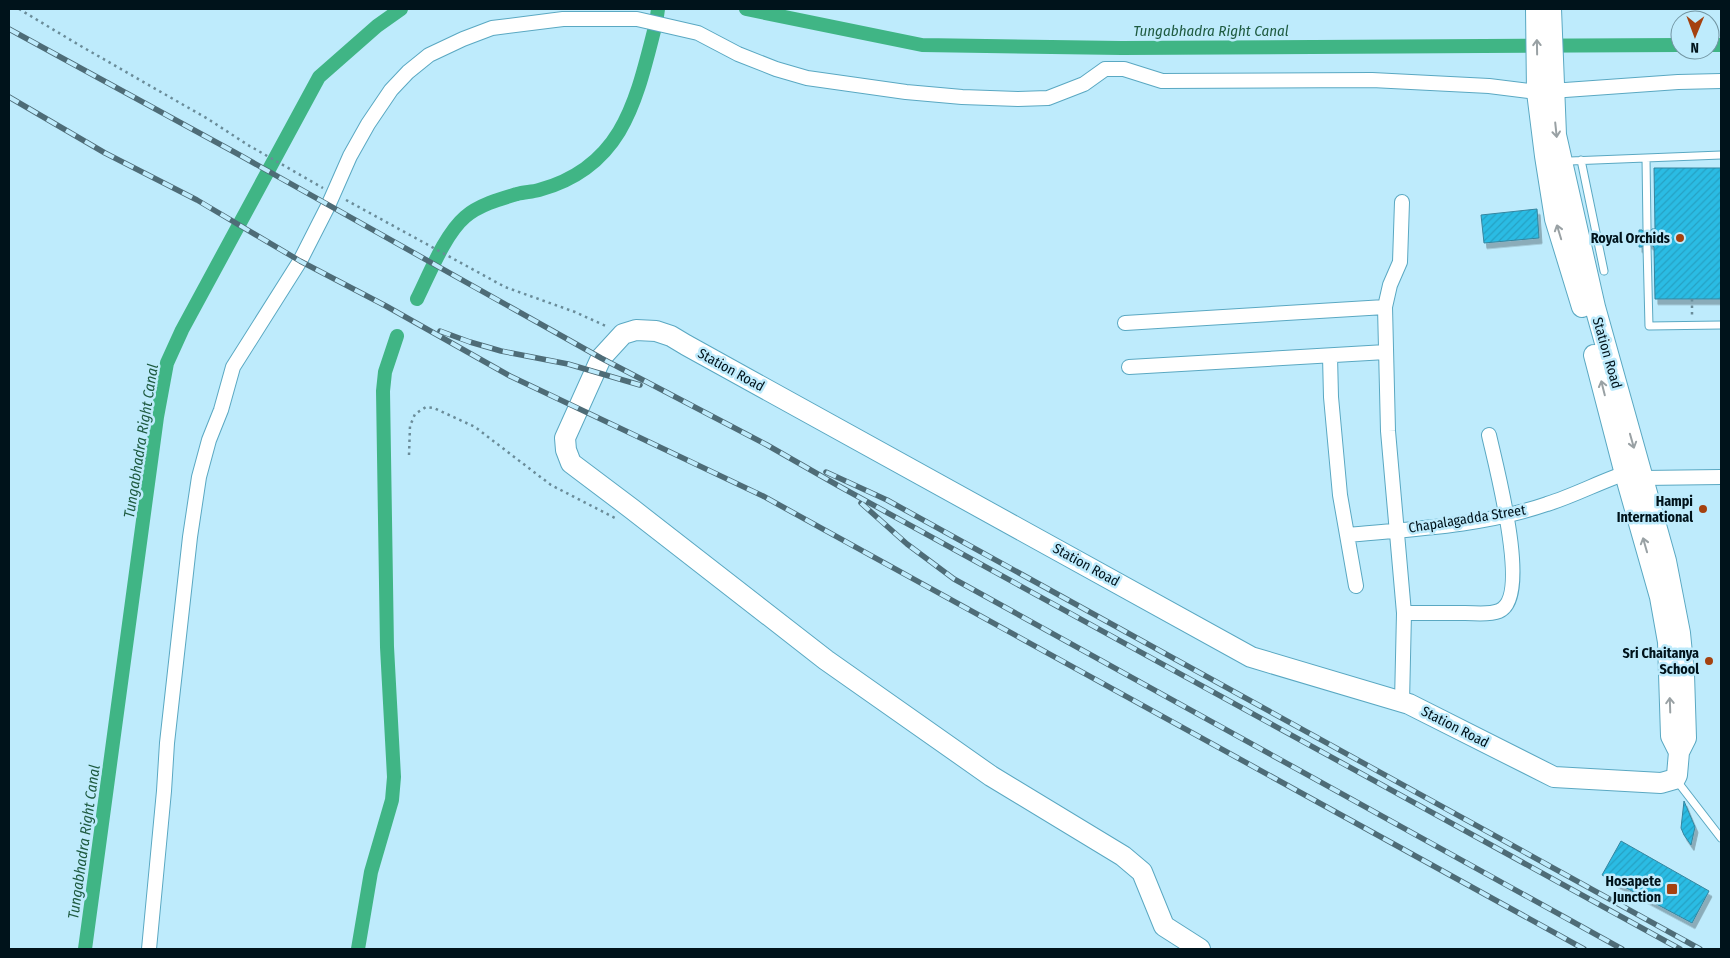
<svg xmlns="http://www.w3.org/2000/svg" width="1730" height="958" viewBox="0 0 1730 958" font-family="'Fira Sans Condensed',sans-serif">
<style>
.lines{fill:none;stroke-linecap:round;stroke-linejoin:round}
.canal{stroke:#40b585;stroke-width:14}
.building{fill:url(#building-hatch);stroke:#35859f;filter:url(#shadow)}
.lane-casing{stroke:#5aa8c2;stroke-width:9}
.street-casing{stroke:#5aa8c2;stroke-width:16}
.secondary-casing{stroke:#5aa8c2;stroke-width:22}
.path{stroke:#6a8c99;stroke-width:2.5;stroke-dasharray:2.5 4;stroke-linecap:butt}
.lane{stroke:#fff;stroke-width:7}
.street{stroke:#fff;stroke-width:14}
.secondary{stroke:#fff;stroke-width:20}
.rail-casing{stroke:#4e6c77;stroke-width:5.5}
.rail{stroke:#beebfc;stroke-width:4;stroke-dasharray:11;stroke-linecap:butt}
.oneway{stroke:#99a1a4}
.poi-dot{fill:#a5410f;stroke:#beebfc;stroke-width:2}
.labels{text-anchor:middle;dominant-baseline:central;stroke-width:5;stroke-linejoin:round;paint-order:stroke}
.poi-label{font-size:14px;font-weight:bold;fill:#00131b;stroke:#beebfc;text-anchor:end}
.street-label{font-size:14px;fill:#00131b;stroke:#beebfc}
.water-label{font-size:15px;font-style:italic;fill:#1f5b41;stroke:#beebfc}
</style>
<defs>
<pattern id="building-hatch" width="6" height="6" patternUnits="userSpaceOnUse" patternTransform="scale(1.25)"><rect width="6" height="6" fill="#2cbce4"/><path d="M-1 1l2-2M0 6l6-6M5 7l2-2" fill="none" stroke="#25a1c3"/></pattern>
<filter id="shadow"><feDropShadow dx="3" dy="5.5" stdDeviation="0" flood-color="#0004"/></filter>
</defs>
<rect width="100%" height="100%" fill="#beebfc"/>
<g class="lines">
<path class="canal" d="M746 9 922 45 1122 48 1680 45
M657 16 658 9
M1710 45H1721
M417 299C429 275 445 234 465 217 479 205 500 199 517 194 524 192 532 192 539 190 623 167 636 101 655 27
M85 949 157 417 167 363 182 330 319 77 377 26 401 9
M358 949 371 872 392 800 394 777 387 647 383 391 385 372 397 336"/>
</g>
<path class="building" d="M1654 168H1721V299H1655L1654 247 1647 242 1644 243 1642 247H1639V230H1642L1647 234 1650 233 1652 229H1655Z
M1537 209 1539 238 1484 243 1481 215Z
M1684 801 1695 827 1691 845 1684 835 1681 828Z
M1621 841 1709 891 1692 923 1602 875Z"/>
<g class="lines">
<defs>
<path id="lane" d="M1646 158 1647 229
M1581 160 1604 271
M1565 163 1570 161 1721 155
M1647 247 1649 326 1721 325
M1677 781 1721 838"/>
<path id="street" d="M1125 323 1385 307
M1330 356 1331 397 1340 495 1356 586
M1129 367 1386 352
M1643 478 1721 477
M1347 535C1413 529 1483 526 1547 504 1576 495 1603 480 1632 471
M1404 613C1425 613 1445 613 1465 613 1476 613 1489 615 1499 611 1532 598 1495 463 1489 435
M1402 702 1404 613 1388 431 1385 307 1390 285 1400 262 1402 202
M149 949 164 791 167 743 190 537 199 477 209 440 221 410 233 367 300 261 328 206 350 156 368 124 391 90 408 72 429 55 463 39 492 28 563 19H637L698 33 738 54 776 69 807 78 906 92 962 97 1018 99 1048 98 1084 84 1105 69H1124L1162 81 1372 80 1489 86 1537 92 1678 82 1721 81"/>
<path id="secondary" d="M1536 9 1537 92 1545 156 1555 219 1582 307
M1594 355 1625 474 1660 597 1668 642 1671 736 1679 752
M1200 949 1164 926 1142 872 1123 856 991 776 826 660 632 509 571 463 566 450 565 438 601 358 623 334 636 330 656 331 671 336 686 345 1251 657 1409 704 1554 777 1661 783 1675 779 1677 775 1679 752 1686 738 1684 674 1680 633 1666 561 1595 307 1556 135 1551 9"/>
</defs>
<use href="#lane" class="lane-casing"/>
<use href="#street" class="street-casing"/>
<use href="#secondary" class="secondary-casing"/>
<path class="path" d="M19 9 79 45 208 119 248 145 323 188
M346 200 505 287 575 312 608 327
M1692 299V317
M409 455 410 426 415 414 426 407 434 408 475 427 551 485 615 518"/>
<use href="#lane" class="lane"/>
<use href="#street" class="street"/>
<use href="#secondary" class="secondary"/>
<defs>
<path id="rail" d="M9 29 236 153 601 358 767 445 837 485 1680 949
M9 97 105 153 197 200 300 261 386 306 510 376 763 496 1584 949
M440 331 470 342 501 351 568 364 640 385
M826 472 887 500 1700 949
M861 503 907 544 954 579 1622 949"/>
</defs>
<use href="#rail" class="rail-casing"/>
<use href="#rail" class="rail"/>
</g>
<defs><path id="oneway-shaft" d="M-6 0H5M1.5-3L5.5 0L1.5 3" fill="none" stroke-width="1.6" stroke-linecap="round" stroke-linejoin="round" transform="scale(1.25)"/></defs>
<g class="oneway">
<use href="#oneway-shaft" transform="translate(1537 47) rotate(-91)"/>
<use href="#oneway-shaft" transform="translate(1556 130) rotate(84)"/>
<use href="#oneway-shaft" transform="translate(1559 232) rotate(-107)"/>
<use href="#oneway-shaft" transform="translate(1603 388) rotate(-104)"/>
<use href="#oneway-shaft" transform="translate(1632 441) rotate(74)"/>
<use href="#oneway-shaft" transform="translate(1645 545) rotate(-106)"/>
<use href="#oneway-shaft" transform="translate(1670 705) rotate(-92)"/>
</g>
<g class="poi-dot">
<circle cx="1680" cy="238" r="5"/>
<circle cx="1703" cy="509" r="5"/>
<circle cx="1709" cy="661" r="5"/>
<rect x="1666" y="883" width="12" height="12" rx="2.5"/>
</g>
<g class="labels">
<g class="poi-label">
<text x="1670" y="238">Royal Orchids</text>
<text x="1693" y="501">Hampi<tspan x="1693" dy="16">International</tspan></text>
<text x="1699" y="653">Sri Chaitanya<tspan x="1699" dy="16">School</tspan></text>
<text x="1661" y="881">Hosapete<tspan x="1661" dy="16">Junction</tspan></text>
</g>
<g class="street-label">
<text transform="translate(1607 353) rotate(74)">Station Road</text>
<text transform="translate(731 370) rotate(29)">Station Road</text>
<text transform="translate(1467 519) rotate(-9)">Chapalagadda Street</text>
<text transform="translate(1086 565) rotate(29)">Station Road</text>
<text transform="translate(1455 727) rotate(27)">Station Road</text>
</g>
<g class="water-label">
<text x="1211" y="31">Tungabhadra Right Canal</text>
<text transform="translate(141 441) rotate(-81)">Tungabhadra Right Canal</text>
<text transform="translate(84 842) rotate(-82)">Tungabhadra Right Canal</text>
</g>
</g>
<rect width="1730" height="958" fill="none" stroke="#00131b" stroke-width="20"/>
<g transform="translate(1695 35) rotate(181)"><circle r="24" fill="#beebfc" stroke="#7295a2"/>
<path d="M0-4L9 19L0 12L-9 19Z" fill="#a5410f"/>
<text y="-8" font-size="14" font-weight="bold" text-anchor="middle" fill="#00131b">N</text>
</g>
</svg>
